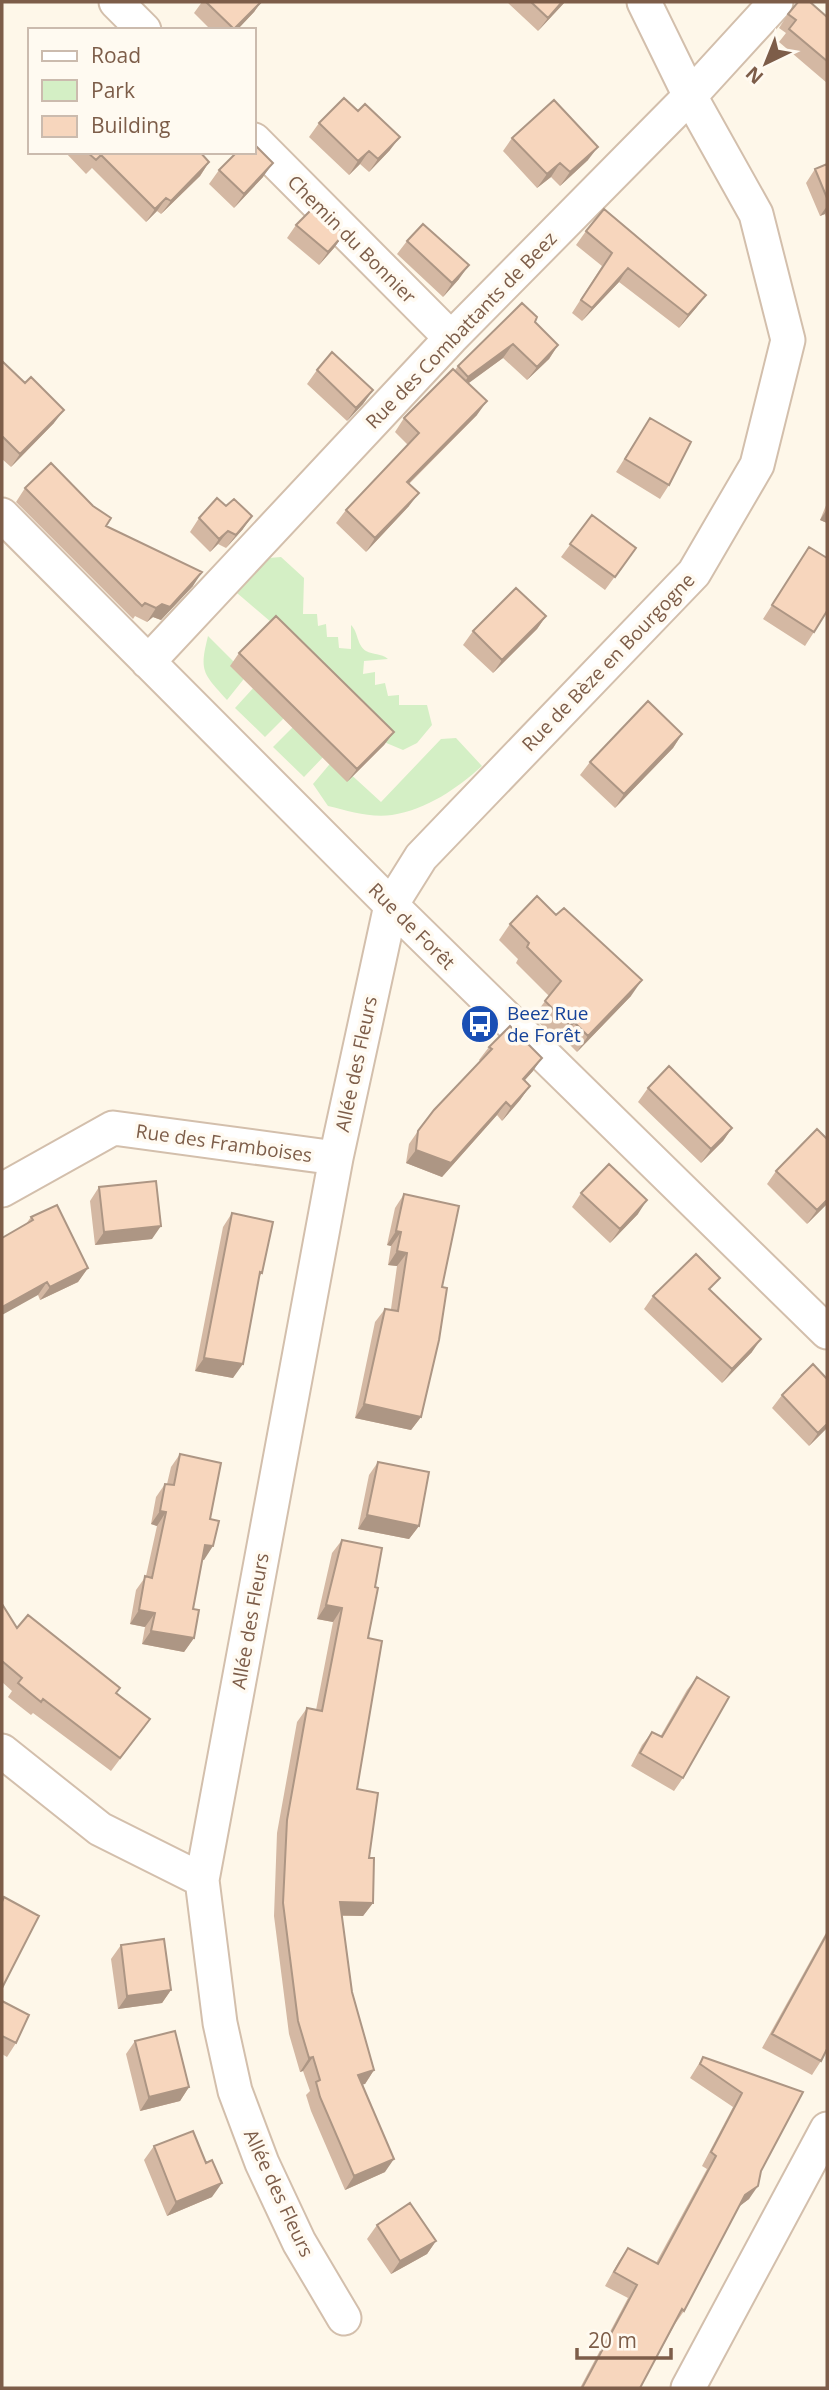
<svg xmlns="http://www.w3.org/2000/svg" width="829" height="2390" viewBox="0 0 829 2390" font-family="'Open Sans',sans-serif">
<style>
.green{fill:#d4efc5}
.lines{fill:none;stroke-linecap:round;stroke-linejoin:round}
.minor-casing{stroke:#d3bfac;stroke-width:37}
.minor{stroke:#fff;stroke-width:33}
.wall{fill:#d4b8a3}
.shaded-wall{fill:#ad9684}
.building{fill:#f7d6bd;stroke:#ad9684;stroke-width:2}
.labels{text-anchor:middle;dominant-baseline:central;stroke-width:7;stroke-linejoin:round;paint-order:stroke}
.street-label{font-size:19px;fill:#7d5d49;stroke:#fffaf1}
.transit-label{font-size:19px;fill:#164399;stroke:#fffaf1;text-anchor:start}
</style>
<rect width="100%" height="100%" fill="#fef7e9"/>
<path class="green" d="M281 557 304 578 303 614H317L318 626 326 624 327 637H338L339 648 351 649V625C359 633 356 644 366 651 373 655 381 653 388 659L364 661 363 674 375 672V685L385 683 388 696 399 695V705H427L432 725 417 743 403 750 384 742 271 622 237 593 269 558Z
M208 636 247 675 227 700C203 673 199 672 208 636Z
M257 684 288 714 265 737 235 708Z
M297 723 327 753 304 777 273 747Z
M456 738 482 766C458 788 426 810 392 815 370 818 349 811 328 806L313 784 334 759 381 802 441 739Z"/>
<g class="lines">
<defs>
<path id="minor" d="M116 2 144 30
M254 140 451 338
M2 515 391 905 827 1332
M148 662 451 338 690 96 776 2
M2 1190 113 1128 336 1158
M2 1751 100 1829 202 1880
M344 2318 299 2242 262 2163 235 2091 220 2023 202 1880 336 1158 391 905 421 857 694 573 757 465 788 340 756 214 690 96 644 2
M688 2388 827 2129"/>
</defs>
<use href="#minor" class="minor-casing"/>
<use href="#minor" class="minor"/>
</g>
<path class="wall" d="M202 2H261L254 12 237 30H211L194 13Z
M507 2H565L538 31Z
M788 14 827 17V83L779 42 786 33 779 28Z
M358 111 390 150 369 172 360 164 349 175 309 137 319 123Z
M512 138 588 160 560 186 551 177 537 188 503 151Z
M65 152H200L209 162 200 176 161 214 157 211 146 222 92 168 86 174Z
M827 164V220L825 214 820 216 806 183 815 169Z
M219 170 263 177 234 208 209 184Z
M296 225 344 234 334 248 319 265 287 238Z
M586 231 706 295 696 308 679 328 619 282 582 321 572 313 602 266 576 245Z
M407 241 459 279 443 297 397 254Z
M535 322 558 345 549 359 527 380 503 358 468 383 477 415 409 484V506L366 552 336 523 346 510 408 445 395 432 404 418 455 370 458 366Z
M2 361 54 423 11 467 2 459Z
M317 370 373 390 363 404 347 421 307 384Z
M650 418 669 485 660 499 616 472Z
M25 488 106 526 193 586 161 620 153 617 147 622 135 616 133 619 16 502Z
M827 503V523L820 520Z
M592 515 636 548 605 590 561 557Z
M199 518 243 529 226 548 218 544 210 552 190 532Z
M809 547 814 632 805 646 763 619Z
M546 616 537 629 493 673 463 645 473 631Z
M239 653 394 732 384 745 347 782 230 666Z
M682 734 673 748 615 808 580 775 590 762Z
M510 924 631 996 577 1052 563 1038 559 1042 533 1017 549 996 516 963 518 959 499 940Z
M489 1047 533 1071 525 1080 530 1086 520 1100 502 1121 497 1115 442 1177 406 1163 409 1144 418 1131 480 1061 479 1060Z
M648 1088 732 1128 723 1141 701 1163 638 1102Z
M776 1171 827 1204 807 1224 767 1184Z
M99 1187 152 1239 95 1245 90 1201Z
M581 1193 638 1214 610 1243 572 1207Z
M404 1194 442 1287 421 1417 411 1430 355 1418 375 1322 385 1309H391L397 1266 388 1265 391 1246 387 1245 395 1208Z
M232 1213 262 1273 259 1277 233 1378 195 1371 223 1227Z
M31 1217 88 1268 78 1282 40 1300 38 1295 26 1224Z
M711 1291 752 1352 722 1383 644 1309 653 1296Z
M782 1395 827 1428 809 1446 772 1408Z
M180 1454 210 1519 204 1560 202 1559 193 1609 194 1638 184 1652 142 1644 145 1627 130 1624 136 1590 146 1576 157 1526 151 1524 156 1497 165 1484H167L171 1467Z
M378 1462 419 1526 409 1539 358 1529 369 1475Z
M342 1540 375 1587 368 1638 357 1789 369 1858 373 1903 363 1916H342L352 1992 374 2070 365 2084H363L385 2172 345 2190 311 2111 306 2095 310 2091 303 2071 300 2072 289 2034 274 1916 277 1833 297 1722 307 1708 316 1710 333 1622 317 1619 332 1553Z
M2 1604 17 1628 116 1694 150 1719 111 1771 33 1713 31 1715 8 1697 12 1691 2 1682Z
M697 1677 683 1778 674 1791 631 1766 642 1745 652 1732 660 1737 687 1690Z
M827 1931V2049L821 2061 812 2075 762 2048Z
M121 1945 171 1990 162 2003 118 2009 111 1959Z
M2 2001 16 2043 7 2057 2 2054Z
M135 2041 189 2087 180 2101 140 2111 126 2054Z
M703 2057 803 2092 761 2171 749 2199 739 2206 684 2311 675 2324 640 2388H580L628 2298 605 2286 619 2261 628 2248 656 2263 707 2169 702 2166 733 2107 690 2078Z
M154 2146 212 2197 167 2216 144 2160Z
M377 2225 436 2241 427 2254 391 2274 367 2239Z"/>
<path class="shaded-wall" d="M261 2 254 12 237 30H234Z
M562 2H565L538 31 548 18Z
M400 137 390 150 369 172 378 159Z
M598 147 588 160 560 186 570 172Z
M369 151 360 164 349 175 358 161Z
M209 162 200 176 161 214 171 201Z
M273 163 263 177 234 208 244 194Z
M560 163 551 177 537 188 547 174Z
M166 198 157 211 146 222 155 209Z
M827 206V210L825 214 820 216Z
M344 234 334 248 319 265 328 252Z
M469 265 459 279 443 297 452 283Z
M628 268 619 282 582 321 592 308Z
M706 295 696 308 679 328 688 315Z
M513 344 503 358 458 391 468 377Z
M558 345 549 359 527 380 537 367Z
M373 390 363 404 347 421 356 408Z
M487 401 477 415 397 495 407 482Z
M64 410 54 423 11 467 20 454Z
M419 493 409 506 366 552 375 538Z
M827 509V523L820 520Z
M252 516 243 529 226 548 236 535Z
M228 531 218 544 210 552 219 539Z
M202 572 193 586 161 620 153 617 147 622 156 608Z
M546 616 537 629 493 673 502 660Z
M394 732 384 745 347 782 357 769Z
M682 734 673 748 615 808 624 794Z
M642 980 631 996 577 1052 588 1036Z
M542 1058 533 1071 514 1092 523 1079Z
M530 1086 520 1100 502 1121 511 1107Z
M506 1102 497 1115 442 1177 406 1163 416 1150Z
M732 1128 723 1141 701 1163 711 1149Z
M647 1200 638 1214 610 1243 620 1229Z
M827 1200V1204L807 1224 817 1210Z
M161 1226 152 1239 95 1245 104 1232Z
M396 1231 401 1232 391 1246 387 1245Z
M397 1251 407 1253 397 1266 388 1265Z
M88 1268 78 1282 40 1300 50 1287Z
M47 1282 38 1295 2 1315V1307Z
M761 1339 752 1352 722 1383 732 1369Z
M204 1358 243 1364 233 1378 195 1371Z
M364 1404 421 1417 411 1430 355 1418Z
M827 1424V1428L809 1446 818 1433Z
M160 1511 166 1512 157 1526 151 1524Z
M367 1515 419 1526 409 1539 358 1529Z
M205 1545 213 1546 204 1560 195 1558Z
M326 1605 342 1608 333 1622 317 1619Z
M139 1610 155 1613 145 1627 130 1624Z
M151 1631 194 1638 184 1652 142 1644Z
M340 1902 373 1903 363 1916 331 1915Z
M171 1990 162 2003 118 2009 127 1996Z
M313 2057 303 2071 300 2072 309 2058Z
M374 2070 365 2084 349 2088 358 2075Z
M189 2087 180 2101 140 2111 149 2097Z
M394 2159 385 2172 345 2190 354 2176Z
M222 2183 212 2197 167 2216 176 2202Z
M758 2186 749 2199 736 2209 745 2195Z
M436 2241 427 2254 391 2274 400 2261Z"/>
<path class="building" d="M206 2H261L234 29Z
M531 2H562L548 18Z
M798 2H810L827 17V61L789 29 796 20 788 14Z
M344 98 358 111 365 104 400 137 378 159 369 151 358 161 319 123Z
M554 100 598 147 570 172 560 163 547 174 512 138Z
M254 144 273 163 244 194 219 170 237 152H254Z
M87 152H200L209 162 171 201 166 198 155 209 101 155 96 160Z
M827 164V198L815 169Z
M315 206 344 234 328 252 296 225Z
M604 209 706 295 688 315 628 268 592 308 581 300 612 253 586 231Z
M423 224 469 265 452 283 407 241Z
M522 303 537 317 535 322 558 345 537 367 513 344 468 377 458 366Z
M332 352 373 390 356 408 317 370Z
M2 361 25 383 31 377 64 410 20 454 2 436Z
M453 369 487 401 407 482 419 493 375 538 346 510 419 433 404 418Z
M650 418 691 442 669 485 625 459Z
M51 463 93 506 111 518 106 526 202 572 170 607 162 604 156 608 145 603 142 606 25 488Z
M217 498 226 506 234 499 252 516 236 535 228 531 219 539 199 518Z
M592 515 636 548 615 577 570 544Z
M809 547 827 558V611L814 632 772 605Z
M516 588 546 616 502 660 473 631Z
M276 616 394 732 357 769 239 653Z
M648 701 682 734 624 794 590 762Z
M537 896 556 915 564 908 642 980 588 1036 574 1022 570 1026 545 1001 561 981 527 947 529 943 510 924Z
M510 1026 542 1058 523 1079 530 1086 511 1107 506 1102 451 1163 416 1150 418 1131 434 1110 492 1049 489 1047Z
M669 1066 732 1128 711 1149 648 1088Z
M817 1129 827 1139V1200L817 1210 776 1171Z
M609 1164 647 1200 620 1229 581 1193Z
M156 1181 161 1226 104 1232 99 1187Z
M404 1194 459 1206 442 1287 447 1288 439 1340 421 1417 364 1404 385 1309 398 1311 407 1253 397 1251 401 1232 396 1231Z
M57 1205 88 1268 50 1287 47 1282 2 1307V1238L33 1220 31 1217Z
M232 1213 273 1222 262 1273 260 1272 243 1364 204 1358Z
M696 1254 720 1278 709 1289 761 1339 732 1369 653 1296Z
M813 1364 827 1379V1424L818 1433 782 1395Z
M180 1454 221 1463 210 1519 219 1521 213 1546 205 1545 193 1609 199 1610 194 1638 151 1631 155 1613 139 1610 145 1576 152 1578 166 1512 160 1511 165 1484 174 1485Z
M378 1462 429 1472 419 1526 367 1515Z
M342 1540 382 1548 375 1587 378 1588 368 1638 382 1641 357 1789 378 1793 369 1858H374L373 1903 340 1902 352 1992 374 2070 358 2075 394 2159 354 2176 320 2097 316 2082 320 2080 313 2057 309 2058 298 2021 283 1903 287 1820 307 1708 322 1711 342 1608 326 1605Z
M2 1604 17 1628 28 1615 120 1688 116 1693 150 1719 120 1758 43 1699 41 1702 18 1683 22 1678 2 1661Z
M697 1677 729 1697 683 1778 640 1753 652 1732 662 1737Z
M4 1897 39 1916 2 1988V1902Z
M827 1934V2049L821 2061 772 2034Z
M164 1939 171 1990 127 1996 121 1945Z
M2 2001 29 2015 16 2043 2 2036Z
M175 2031 189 2087 149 2097 135 2041Z
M703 2057 803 2092 761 2171 758 2186 745 2195 684 2311 682 2309 640 2388H582L637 2285 614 2272 628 2248 658 2264 716 2156 711 2152 742 2093 700 2064Z
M193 2131 206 2163 212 2160 222 2183 176 2202 154 2146Z
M410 2203 436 2241 400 2261 377 2225Z"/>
<defs>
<symbol id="bus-disc" viewBox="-11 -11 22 22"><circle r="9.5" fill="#1a4fb4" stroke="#fffaf1"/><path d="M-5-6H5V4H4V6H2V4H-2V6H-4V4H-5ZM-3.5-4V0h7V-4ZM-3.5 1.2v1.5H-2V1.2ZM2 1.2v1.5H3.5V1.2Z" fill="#fff"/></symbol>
</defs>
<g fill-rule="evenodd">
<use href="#bus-disc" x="458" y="1002" width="44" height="44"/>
</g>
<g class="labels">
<g class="street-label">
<text transform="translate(352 239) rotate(45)">Chemin du Bonnier</text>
<text transform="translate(461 330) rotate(-46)">Rue des Combattants de Beez</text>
<text transform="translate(608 662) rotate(-46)">Rue de Bèze en Bourgogne</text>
<text transform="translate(412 926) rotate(45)">Rue de Forêt</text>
<text transform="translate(356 1064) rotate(-78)">Allée des Fleurs</text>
<text transform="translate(224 1143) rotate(8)">Rue des Framboises</text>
<text transform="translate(250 1621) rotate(-80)">Allée des Fleurs</text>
<text transform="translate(279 2193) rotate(65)">Allée des Fleurs</text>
</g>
<g class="transit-label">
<text x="507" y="1013">Beez Rue<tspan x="507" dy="22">de Forêt</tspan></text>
</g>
</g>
<rect width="829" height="2390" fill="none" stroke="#7d5d49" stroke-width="7"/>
<rect x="28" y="28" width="228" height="126" fill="#fffaf1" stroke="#cbbbae" stroke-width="2"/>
<rect x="42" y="51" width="35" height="10" fill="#ffffff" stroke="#cbbbae" stroke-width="2"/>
<text x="91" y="63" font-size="21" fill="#7d5d49">Road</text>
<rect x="42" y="80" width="35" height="21" fill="#d4efc5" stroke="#cbbbae" stroke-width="2"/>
<text x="91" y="98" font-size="21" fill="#7d5d49">Park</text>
<rect x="42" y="116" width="35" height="21" fill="#f7d6bd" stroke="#cbbbae" stroke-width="2"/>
<text x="91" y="133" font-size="21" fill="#7d5d49">Building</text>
<g transform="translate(766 63) rotate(223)" stroke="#fffaf1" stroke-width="5" paint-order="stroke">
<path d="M0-5L12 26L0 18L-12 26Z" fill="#7d5d49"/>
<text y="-10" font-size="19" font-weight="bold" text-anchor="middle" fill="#7d5d49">N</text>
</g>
<path d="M577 2348v10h94v-10" fill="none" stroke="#7d5d49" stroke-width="3.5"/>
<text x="588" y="2348" font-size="21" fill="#7d5d49" stroke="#fffaf1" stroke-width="5" paint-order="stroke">20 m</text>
</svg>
